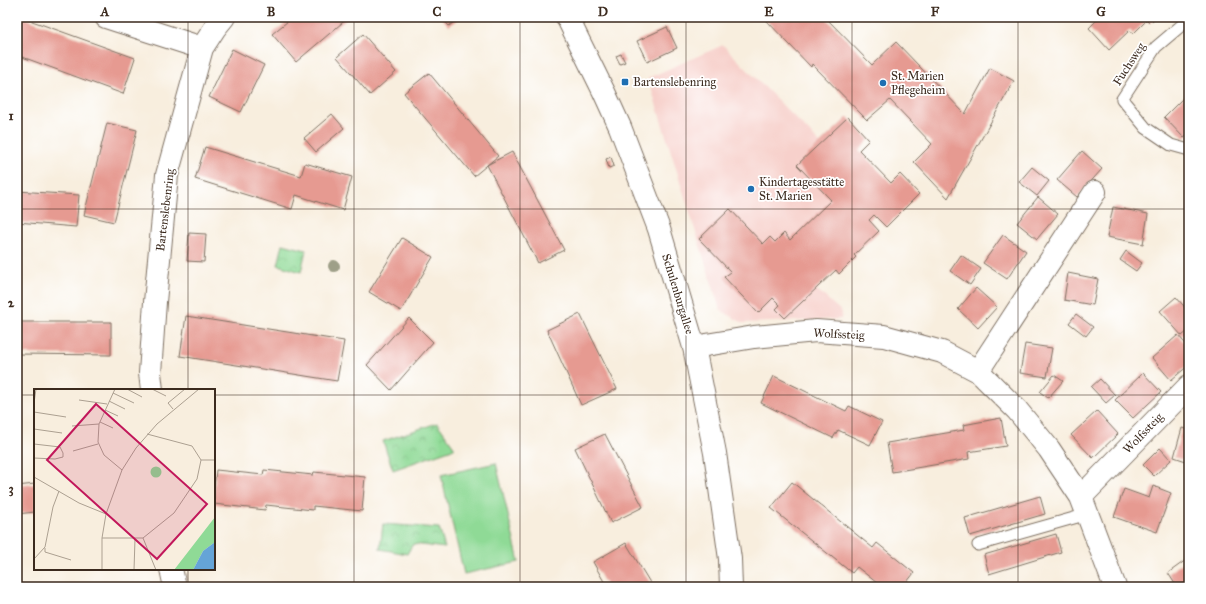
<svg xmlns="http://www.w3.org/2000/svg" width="1206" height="604" viewBox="0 0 1206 604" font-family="'IM FELL Great Primer',serif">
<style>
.built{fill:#f7d0cb}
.park{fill:url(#park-crowns);stroke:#65825a}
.pitch{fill:#8fda96;stroke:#65825a}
.building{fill:#e69a91}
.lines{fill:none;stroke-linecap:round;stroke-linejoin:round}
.lane-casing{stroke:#7d6f61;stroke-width:13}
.street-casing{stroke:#7d6f61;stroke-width:24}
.secondary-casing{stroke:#7d6f61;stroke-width:24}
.lane{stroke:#fff;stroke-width:11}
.street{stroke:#fff;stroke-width:22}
.secondary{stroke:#fff;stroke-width:22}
.tree{fill:#9e9f88}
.grid{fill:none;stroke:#3b2a1e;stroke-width:1;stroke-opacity:0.55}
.poi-dot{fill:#1f6fb2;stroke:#fff;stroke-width:1.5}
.labels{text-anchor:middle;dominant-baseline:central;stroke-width:3.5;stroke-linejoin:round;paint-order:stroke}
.street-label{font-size:12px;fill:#3b2a1e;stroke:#fff}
.poi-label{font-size:12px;fill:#3b2a1e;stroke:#fff;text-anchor:start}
.inset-road{fill:none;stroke:#aca091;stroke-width:1}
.view{fill:#c2185b;fill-opacity:0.15;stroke:#c2185b;stroke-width:2}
.inset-edge{fill:none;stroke:#3b2a1e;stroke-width:2}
.neatline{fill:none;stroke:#3b2a1e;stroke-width:1.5}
.grid-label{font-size:13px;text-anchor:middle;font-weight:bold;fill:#3b2a1e}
</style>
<defs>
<pattern id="park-crowns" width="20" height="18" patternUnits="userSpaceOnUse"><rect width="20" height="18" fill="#8fda96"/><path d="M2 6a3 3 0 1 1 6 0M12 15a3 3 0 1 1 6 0" fill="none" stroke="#7cbb81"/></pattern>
</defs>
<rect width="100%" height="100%" fill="#fff"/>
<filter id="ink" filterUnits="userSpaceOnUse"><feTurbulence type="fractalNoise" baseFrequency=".025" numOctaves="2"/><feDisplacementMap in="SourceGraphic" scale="8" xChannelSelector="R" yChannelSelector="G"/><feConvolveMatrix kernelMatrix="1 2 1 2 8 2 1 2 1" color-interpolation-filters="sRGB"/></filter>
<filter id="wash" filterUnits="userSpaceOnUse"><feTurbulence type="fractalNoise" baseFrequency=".012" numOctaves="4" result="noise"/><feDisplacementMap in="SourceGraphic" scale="16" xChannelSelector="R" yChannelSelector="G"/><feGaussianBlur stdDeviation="0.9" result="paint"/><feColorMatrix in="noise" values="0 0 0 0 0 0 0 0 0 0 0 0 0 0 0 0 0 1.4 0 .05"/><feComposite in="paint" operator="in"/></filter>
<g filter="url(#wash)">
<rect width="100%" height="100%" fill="#f8eede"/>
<path class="built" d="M723 45 820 143 797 165 824 193 834 184 879 231 854 255 856 257 839 274 835 270 816 289 842 312 841 319 743 323 720 310 648 78Z"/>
<path class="park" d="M283 244 306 250 301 272 278 265Z
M437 423 455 448 393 470 383 441Z
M383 524 439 528 445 548 413 544 407 554 380 549Z"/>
<path class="pitch" d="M496 463 519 562 464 574 441 475Z"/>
<g id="blocks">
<path class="building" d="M17 17H21L135 58 123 94 17 55Z
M293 17H349L296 62 272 34Z
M441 17H460L449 26Z
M769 17H825L872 65 896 42 965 114 990 68 1014 81 948 198 914 162 932 144 890 100 867 120 812 64 811 67 766 20Z
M1100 17H1156L1150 23 1147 20 1133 34 1130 30 1109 50 1089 28Z
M667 27 677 48 647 62 637 41Z
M363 34 396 72 370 95 337 57Z
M232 49 264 65 241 112 209 97Z
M621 54 625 62 620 64 616 56Z
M429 73 498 156 474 176 404 93Z
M1186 95 1189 98V134L1184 138 1164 117Z
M332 114 344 128 316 152 304 138Z
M848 117 869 140 859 150 891 183 900 174 919 194 886 227 874 215 869 220 879 231 854 255 856 257 839 274 836 270 785 318 776 309 780 305 773 298 758 313 724 277 731 272 699 239 730 209 763 244 770 237 775 242 784 233 790 240 831 200 797 165Z
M107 123 137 130 114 222 84 215Z
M205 147 301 176 305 163 352 177 343 210 296 195 292 209 195 179Z
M1082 151 1102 169 1077 197 1057 180Z
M512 152 564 250 538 263 487 165Z
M611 157 614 166 609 168 606 159Z
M1032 167 1049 181 1037 196 1019 182Z
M17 191 79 195 76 227 17 222Z
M1038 197 1058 214 1037 239 1017 223Z
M1113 207 1148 214 1143 244 1107 237Z
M189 233 206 234 204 262 187 261Z
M1003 235 1026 251 1007 279 983 263Z
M402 238 433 257 401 311 369 292Z
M1126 251 1142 263 1136 271 1120 260Z
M961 255 981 269 970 285 950 271Z
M1068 273 1098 279 1093 305 1064 300Z
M976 288 997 307 978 328 958 309Z
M1176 297 1189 312V330L1182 336 1160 311Z
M580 314 617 389 581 405 547 330Z
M1076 314 1093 327 1086 336 1069 323Z
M186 316 344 341 337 381 180 356Z
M409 318 433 342 391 390 367 365Z
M17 322H111V355L17 354Z
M1178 335 1189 348V365L1171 380 1152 358Z
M1025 344 1052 348 1047 377 1020 373Z
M1143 373 1161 392 1133 418 1115 400Z
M1054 375 1063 381 1048 398 1040 392Z
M774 376 846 411 849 406 882 422 870 445 838 430 833 438 761 403Z
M1100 379 1115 395 1106 403 1091 387Z
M1097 411 1118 434 1093 458 1071 435Z
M1001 418 1006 446 968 452 969 459 892 472 887 443 964 430 963 425Z
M1182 428 1189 430V462L1174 457Z
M605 434 643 507 611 523 575 448Z
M1160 448 1171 460 1154 476 1143 465Z
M216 470 263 475 264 470 313 475 314 472 365 477 362 511 313 506V510L266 505 265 510 214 504V489Z
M792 482 873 548 877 543 914 573 903 587H882L857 567 852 573 771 508Z
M35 484V512L17 514V486Z
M1153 486 1171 493 1157 532 1114 517 1124 489 1149 498Z
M1040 496 1045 514 970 536 965 518Z
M1056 534 1061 552 989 574 984 555Z
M626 543 649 581 652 587H607L593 562Z
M1186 560 1189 565V580L1179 587H1177L1168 573Z"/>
</g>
</g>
<g filter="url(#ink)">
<use href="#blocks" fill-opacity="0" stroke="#7d6f61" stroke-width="1"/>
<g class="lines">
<defs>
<path id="lane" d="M1189 19 1156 47 1122 99 1146 128 1171 145 1189 150
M978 545 1088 514"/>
<path id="street" d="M106 17 202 48
M694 347 754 337 816 331 884 336 942 352 978 371 1017 410 1049 449 1081 497 1115 587
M978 371 1095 192
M152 390 150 373 155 302 167 175 202 48 215 28 224 17
M1081 497 1189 386
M171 569 175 587"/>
<path id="secondary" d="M567 17 604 92 620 127 659 229 694 347 715 453 730 559 731 587"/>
</defs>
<use href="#lane" class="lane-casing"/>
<use href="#street" class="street-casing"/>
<use href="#secondary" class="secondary-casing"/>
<use href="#lane" class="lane"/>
<use href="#street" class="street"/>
<use href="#secondary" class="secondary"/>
</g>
<circle class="tree" cx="334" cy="266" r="6"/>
</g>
<path class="grid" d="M188 17V390M354 17V587M520 17V587M686 17V587M852 17V587M1018 17V587M17 209H1189M17 395H35M214 395H1189M188 569V587"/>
<g class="poi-dot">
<rect x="621" y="78" width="8" height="8" rx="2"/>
<circle cx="883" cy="83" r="4"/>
<circle cx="751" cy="189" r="4"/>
</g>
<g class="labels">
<g class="street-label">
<text transform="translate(1129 64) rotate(-57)">Fuchsweg</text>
<text transform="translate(165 210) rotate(-83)">Bartenslebenring</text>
<text transform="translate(678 294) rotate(73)">Schulenburgallee</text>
<text transform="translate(839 334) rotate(3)">Wolfssteig</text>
<text transform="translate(1143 433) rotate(-46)">Wolfssteig</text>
</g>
<g class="poi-label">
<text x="891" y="76">St. Marien<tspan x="891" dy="14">Pflegeheim</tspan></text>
<text x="633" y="82">Bartenslebenring</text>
<text x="759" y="182">Kindertagesstätte<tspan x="759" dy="14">St. Marien</tspan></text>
</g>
</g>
<g transform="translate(34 389)">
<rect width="181" height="181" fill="#f8eede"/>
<path d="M181 128V153L169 162 159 181H140Z" fill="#8fda96"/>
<path d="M116.5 83a5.5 5.5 0 1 1 11 0a5.5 5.5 0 1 1-11 0Z" fill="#8fda96"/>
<path d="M181 153V181H159L169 162Z" fill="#65a4d7"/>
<path class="inset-road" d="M81 0 65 35 64 53 70 66 88 81M93 0 108 8M118 0 132 7M79 4 100 14M45 11 73 15M75 12 91 20M0 14 2 0M139 20 134 14 151 0M71 21 84 27M0 23 32 28M66 33 79 39M38 37 65 35M0 40 28 44M0 55 26 58 29 64V68L21 70 0 69M39 62 64 55M167 71H181M0 88 45 114 72 125M68 149H109L140 124 163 90 167 71 158 57 113 45M109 149 122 181M11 159V163L37 171M0 170 11 158 19 118 25 102M68 181V149L72 125 88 81 102 59 123 35 165 0M100 181 101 150"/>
<path class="view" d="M62 15 173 115 123 170 13 71Z"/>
<rect width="181" height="181" class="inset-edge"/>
</g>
<rect width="1206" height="604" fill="none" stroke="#fff" stroke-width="44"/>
<rect x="22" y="22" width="1162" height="560" class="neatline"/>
<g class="grid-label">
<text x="105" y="16">A</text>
<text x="271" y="16">B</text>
<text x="437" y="16">C</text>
<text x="603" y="16">D</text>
<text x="769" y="16">E</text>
<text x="935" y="16">F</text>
<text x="1101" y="16">G</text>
<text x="11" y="120">1</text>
<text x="11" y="307">2</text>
<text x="11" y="493">3</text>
</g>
</svg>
